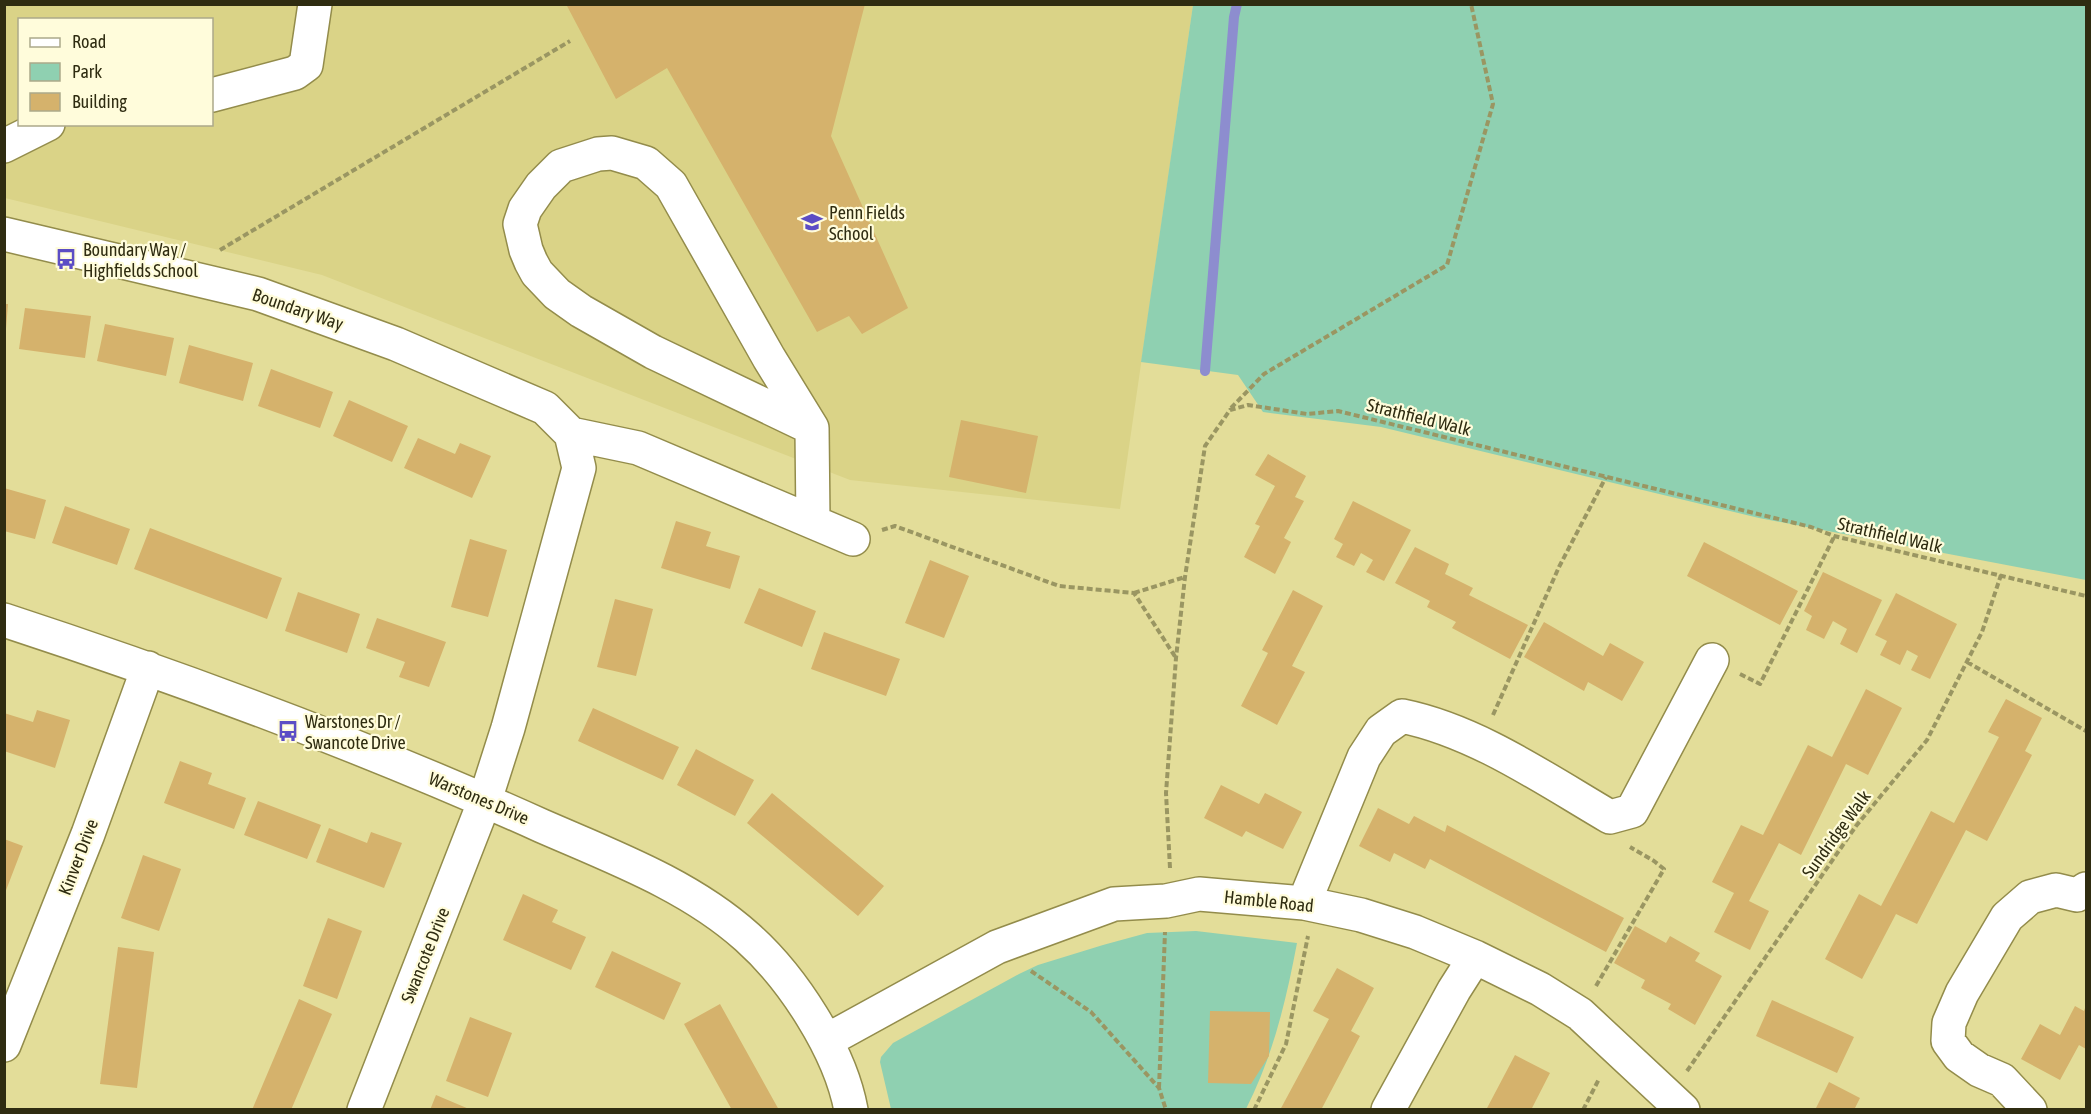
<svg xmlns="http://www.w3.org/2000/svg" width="2091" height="1114" viewBox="0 0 2091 1114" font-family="'Asap Condensed',sans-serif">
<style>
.built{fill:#dad387;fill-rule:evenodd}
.green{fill:#8fd0b1}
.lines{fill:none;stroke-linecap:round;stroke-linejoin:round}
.stream{stroke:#8d8dcf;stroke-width:10}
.building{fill:#d5b26c}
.minor-casing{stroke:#938c4b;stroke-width:36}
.path{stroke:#9a9662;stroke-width:4;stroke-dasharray:6 3;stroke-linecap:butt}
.minor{stroke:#fff;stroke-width:33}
.labels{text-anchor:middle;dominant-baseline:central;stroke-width:4.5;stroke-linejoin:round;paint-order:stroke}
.poi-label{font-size:18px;fill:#2f2c11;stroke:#fffcdb;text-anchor:start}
.street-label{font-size:18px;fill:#2f2c11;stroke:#fffcdb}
</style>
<rect width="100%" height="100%" fill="#e3dd99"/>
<path class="built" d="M5 5H1193L1120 509 850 480 322 275 5 198ZM20 20H212V124H20Z"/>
<path class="green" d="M1193 5H2086V580L1759 518 1381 427 1263 412 1238 375 1141 362Z
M1196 931 1297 943C1286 1001 1273 1056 1246 1109H891L880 1062 881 1057 893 1043 1019 974 1038 965 1103 945 1147 933Z"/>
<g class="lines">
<path class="stream" d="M1205 371 1234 17 1237 4"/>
</g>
<path class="building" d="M566 4H865L831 136 908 308 862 334 849 316 817 332 667 68 616 99Z
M4 304H8L6 329H4Z
M25 308 91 316 85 358 19 349Z
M105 324 174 338 166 376 97 361Z
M189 345 253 363 243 401 179 383Z
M271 369 333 392 320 428 258 406Z
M349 400 408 426 392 462 333 436Z
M961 420 1038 436 1026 493 949 477Z
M418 438 455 454 460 443 491 456 472 498 404 468Z
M1268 454 1306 476 1295 497 1304 501 1284 538 1291 542 1275 574 1244 557 1260 526 1255 524 1275 486 1255 475Z
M4 488 46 500 35 539 4 531Z
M1353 501 1411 530 1384 581 1366 572 1373 560 1361 553 1354 566 1336 557 1343 544 1334 539Z
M65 506 130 529 117 565 52 543Z
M676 521 711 532 706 546 740 556 730 589 661 568Z
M150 528 282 578 267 619 134 569Z
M470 539 507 550 488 617 451 607Z
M1704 542 1798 591 1780 625 1687 576Z
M1415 547 1449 564 1445 574 1473 588 1469 595 1528 625 1510 659 1452 628 1456 622 1427 607 1430 601 1395 583Z
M930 560 969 576 944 638 905 623Z
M1823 572 1882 600 1857 653 1840 644 1847 629 1833 621 1824 639 1806 630 1812 616 1804 611Z
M759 588 816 611 802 647 744 623Z
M1293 590 1323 606 1292 666 1305 672 1277 725 1241 706 1268 653 1262 650Z
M298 592 360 614 347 653 285 631Z
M1896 593 1957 624 1930 679 1911 670 1918 656 1907 650 1900 665 1880 655 1887 641 1875 635Z
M615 599 653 609 636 676 597 667Z
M377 618 446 642 429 687 399 677 405 662 366 648Z
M1544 622 1603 656 1610 643 1644 662 1622 701 1588 682 1584 691 1524 657Z
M824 632 900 659 886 696 811 669Z
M1866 689 1902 708 1868 775 1846 764 1801 855 1779 843 1749 901 1769 911 1750 950 1714 932 1734 893 1712 882 1741 825 1763 835 1808 745 1832 757Z
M2006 699 2042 718 2025 751 2032 755 1987 841 1966 830 1917 924 1896 914 1862 979 1825 959 1859 894 1881 906 1931 811 1954 823 1999 737 1988 732Z
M593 708 679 747 663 780 578 741Z
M37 710 70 720 55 768 4 751V713L33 722Z
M696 749 754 780 735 816 677 785Z
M180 761 212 773 208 784 246 798 234 829 164 803Z
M1221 785 1259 804 1265 793 1302 812 1283 849 1246 831 1242 837 1204 818Z
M772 793 884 886 858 916 747 823Z
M258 801 321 825 307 859 244 835Z
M1378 808 1409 824 1414 816 1445 832 1447 825 1624 918 1606 952 1430 859 1425 869 1394 853 1390 862 1359 846Z
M329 828 367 843 371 832 402 843 384 888 316 862Z
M4 839 23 846 5 893H4Z
M143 855 181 869 159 931 121 918Z
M523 894 558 910 552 922 586 937 571 970 503 940Z
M328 918 362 931 337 999 303 986Z
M1635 926 1666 943 1670 936 1700 953 1695 961 1722 976 1695 1025 1668 1009 1671 1004 1641 988 1645 980 1614 963Z
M118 947 154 952 137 1088 100 1084Z
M612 951 681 983 664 1020 595 987Z
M1337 968 1374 988 1351 1031 1360 1036 1321 1110H1280L1329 1019 1313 1011Z
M299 999 332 1014 291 1110H252Z
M1772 1000 1854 1037 1837 1073 1756 1036Z
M720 1004 779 1110H732L684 1024Z
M2086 1005V1049L2079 1045 2060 1080 2021 1059 2040 1024 2060 1035 2075 1006 2084 1011Z
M1210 1011 1270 1012 1269 1056 1251 1084 1208 1083Z
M470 1017 512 1033 488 1097 446 1081Z
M1515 1055 1550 1073 1531 1110H1486Z
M1829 1082 1860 1098 1854 1110H1815Z
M436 1095 469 1109V1110H430Z"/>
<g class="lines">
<defs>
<path id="minor" d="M212 95 295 73 306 65 315 4
M4 146 48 124
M4 234 258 294 396 344 545 408 571 434 579 468 508 728 485 800 364 1110
M812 428 653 352 581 311 557 294 537 273 531 262 526 250 520 224 525 209 541 186 561 166 598 154 612 153 646 163 671 185 769 358 812 428 813 522
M571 434 638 448 853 539
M4 620C187 680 367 747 542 826 613 857 689 885 747 937 792 977 840 1050 851 1110
M1304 903 1364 757 1381 731 1402 716C1476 731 1545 779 1610 817L1632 811 1712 660
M826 1041 997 947 1114 904 1166 901 1199 894 1304 903 1361 915 1415 932 1475 957 1540 989 1580 1014 1683 1110
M4 1045 88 834 148 668
M1388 1110 1454 990 1475 957
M2030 1110 2002 1080 1979 1070 1959 1056 1948 1041 1949 1023 1962 993 2007 917 2030 897 2056 890 2077 895 2086 889"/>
</defs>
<use href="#minor" class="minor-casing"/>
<path class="path" d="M220 250 570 41
M1231 408 1264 374 1447 265 1493 104 1471 4
M882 530 895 526 1059 586 1134 593 1176 658
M1134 593 1185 577
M1967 662 2086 731
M1740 674 1760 684 1834 537
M1493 715 1559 567 1606 477
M1170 868 1166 793 1176 658 1185 577 1205 446 1230 410 1248 405 1307 414 1338 411 1811 527 1834 536 2086 596
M1031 971 1091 1012 1159 1088 1166 1110
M1596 986 1664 869 1654 861 1630 847
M1687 1071 1856 826 1927 740 1982 632 2001 575
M1159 1088 1165 932
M1254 1110 1286 1044 1308 936
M1583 1110 1599 1079"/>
<use href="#minor" class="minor"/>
</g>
<defs>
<symbol id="school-bare" viewBox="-9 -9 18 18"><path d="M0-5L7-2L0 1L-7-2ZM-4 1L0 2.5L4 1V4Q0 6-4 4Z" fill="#5c4dc5" stroke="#fffcdb" stroke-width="2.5" paint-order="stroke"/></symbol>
<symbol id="bus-bare" viewBox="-9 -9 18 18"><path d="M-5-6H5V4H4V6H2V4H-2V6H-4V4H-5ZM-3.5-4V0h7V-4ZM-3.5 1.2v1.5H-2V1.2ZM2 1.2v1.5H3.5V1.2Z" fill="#5c4dc5" stroke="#fffcdb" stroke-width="2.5" paint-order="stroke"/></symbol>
</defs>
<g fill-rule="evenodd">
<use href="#school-bare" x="797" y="207" width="30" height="30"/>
<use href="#bus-bare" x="51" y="244" width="30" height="30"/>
<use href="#bus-bare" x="273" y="716" width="30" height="30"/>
</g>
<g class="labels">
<g class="poi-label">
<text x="829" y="212">Penn Fields<tspan x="829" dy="21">School</tspan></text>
<text x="83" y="249">Boundary Way /<tspan x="83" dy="21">Highfields School</tspan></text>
<text x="305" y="721">Warstones Dr /<tspan x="305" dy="21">Swancote Drive</tspan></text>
</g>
<g class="street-label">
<text transform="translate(298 309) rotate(19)">Boundary Way</text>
<text transform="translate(1419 417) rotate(14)">Strathfield Walk</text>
<text transform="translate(1890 535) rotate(13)">Strathfield Walk</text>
<text transform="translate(479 798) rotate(23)">Warstones Drive</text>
<text transform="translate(1836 834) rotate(-54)">Sundridge Walk</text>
<text transform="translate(78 857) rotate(-69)">Kinver Drive</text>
<text transform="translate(1269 901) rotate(6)">Hamble Road</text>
<text transform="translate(425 955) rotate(-68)">Swancote Drive</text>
</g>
</g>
<rect width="2091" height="1114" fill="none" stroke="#2f2c11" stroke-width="12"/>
<rect x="18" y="18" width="195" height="108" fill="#fffcdb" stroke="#aca98a" stroke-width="1.5"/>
<rect x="30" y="38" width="30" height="9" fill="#ffffff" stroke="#aca98a" stroke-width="1.5"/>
<text x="72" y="48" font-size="18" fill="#2f2c11">Road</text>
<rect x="30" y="63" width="30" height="18" fill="#8fd0b1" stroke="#aca98a" stroke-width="1.5"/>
<text x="72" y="78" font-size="18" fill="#2f2c11">Park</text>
<rect x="30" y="93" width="30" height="18" fill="#d5b26c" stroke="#aca98a" stroke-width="1.5"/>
<text x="72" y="108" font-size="18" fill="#2f2c11">Building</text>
</svg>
